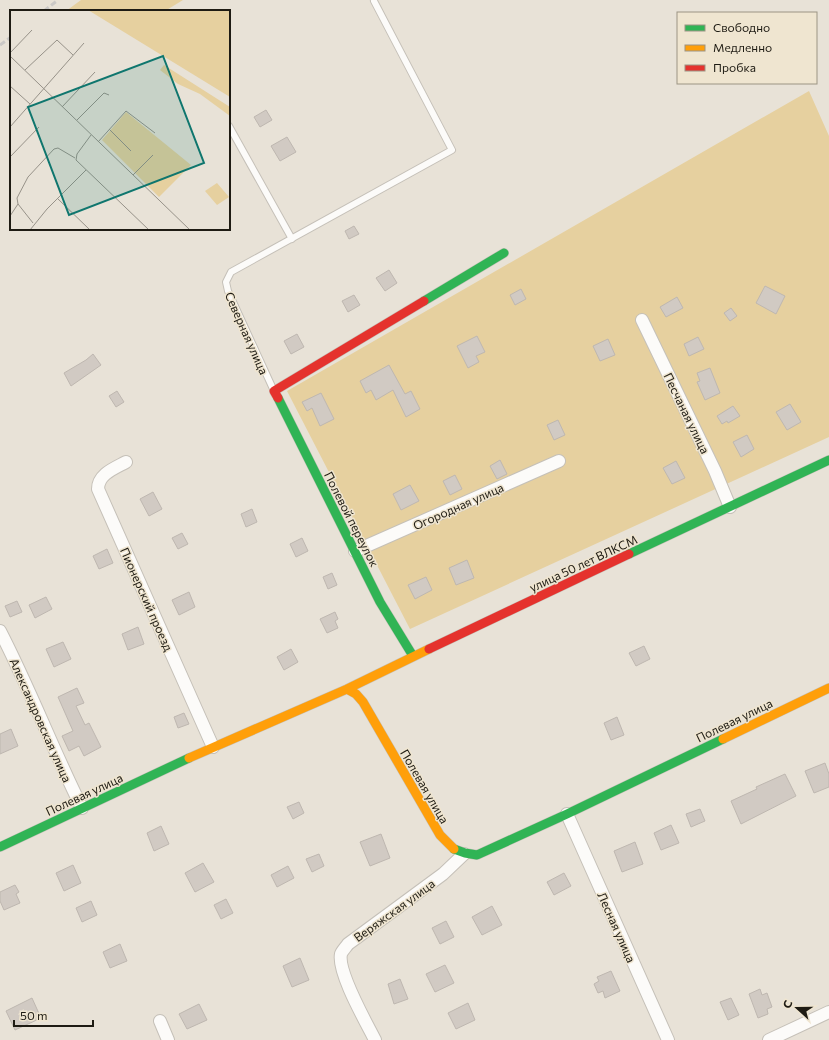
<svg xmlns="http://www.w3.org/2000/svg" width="829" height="1040" viewBox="0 0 829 1040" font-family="Commissioner,sans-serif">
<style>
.green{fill:#e6d09f}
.building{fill:#d1cac3;stroke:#beb7b0}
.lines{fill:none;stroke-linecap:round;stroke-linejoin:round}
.lane-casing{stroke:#c5c0b8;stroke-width:8}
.street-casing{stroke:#c5c0b8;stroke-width:14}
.fast-casing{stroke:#c5c0b8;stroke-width:10}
.slow-casing{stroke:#c5c0b8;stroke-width:10}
.jam-casing{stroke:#c5c0b8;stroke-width:10}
.lane{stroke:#fcfbf9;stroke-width:6}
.street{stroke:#fcfbf9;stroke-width:12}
.fast{stroke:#30b455;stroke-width:9}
.slow{stroke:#ff9f0a;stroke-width:9}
.jam{stroke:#e5322d;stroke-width:9}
.rail{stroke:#cac8c6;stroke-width:3;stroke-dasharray:6 3;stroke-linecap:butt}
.labels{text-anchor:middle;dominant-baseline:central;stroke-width:3;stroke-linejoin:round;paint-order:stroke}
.street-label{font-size:12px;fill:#1e1b13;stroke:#efe5d0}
.inset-road{fill:none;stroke:#979289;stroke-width:1}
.view{fill:#0f766e;fill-opacity:0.15;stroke:#0f766e;stroke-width:2}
.inset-edge{fill:none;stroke:#1e1b13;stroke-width:2}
</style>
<rect width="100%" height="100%" fill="#e8e2d7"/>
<path class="green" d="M81 0H183L165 11H66Z
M809 91 829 136V437L410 629 287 391Z"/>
<path class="building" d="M266 110 272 120 260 127 254 117Z
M287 137 296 152 280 161 271 146Z
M354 226 359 234 349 239 345 231Z
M389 270 397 283 385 291 376 278Z
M765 286 785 296 776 314 756 303Z
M521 289 526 299 515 305 510 295Z
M354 295 360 305 348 312 342 301Z
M677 297 683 308 666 317 660 307Z
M731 308 737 316 730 321 724 313Z
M297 334 304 347 291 354 284 341Z
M477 336 485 352 476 356 479 362 468 368 457 346Z
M698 337 704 349 689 356 684 344Z
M608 339 615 355 600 361 593 346Z
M93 354 101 365 71 386 64 373 86 360Z
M389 365 405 394 411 391 420 409 406 417 393 390 376 400 371 390 366 393 360 381Z
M710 368 720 393 705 400 697 382 700 381 697 373Z
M117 391 124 402 116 407 109 396Z
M321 393 334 419 320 426 312 408 307 411 302 402Z
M790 404 801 422 787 430 776 412Z
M733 406 740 416 728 423 727 421 722 424 717 416Z
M558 420 565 435 554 440 547 425Z
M747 435 754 449 741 457 733 442Z
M500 460 507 474 497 479 490 466Z
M676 461 685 478 672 484 663 468Z
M455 475 462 489 450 495 443 481Z
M410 485 419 501 401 510 393 494Z
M153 492 162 509 149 516 140 499Z
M252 509 257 522 246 527 241 514Z
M182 533 188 544 178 549 172 538Z
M302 538 308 551 296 557 290 544Z
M107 549 113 563 99 569 93 556Z
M467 560 474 578 456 585 449 568Z
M332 573 337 585 328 589 323 577Z
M426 577 432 590 415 599 408 585Z
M189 592 195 607 179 615 172 600Z
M46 597 52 609 35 618 29 605Z
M17 601 22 612 10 617 5 606Z
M335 612 338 619 335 621 338 628 327 633 320 619Z
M138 627 144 644 128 650 122 634Z
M63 642 71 659 54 667 46 649Z
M644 646 650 659 636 666 629 653Z
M291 649 298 662 284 670 277 657Z
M77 688 84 703 76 706 85 725 89 723 101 747 84 756 79 746 69 751 62 736 73 731 58 697Z
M184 713 189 724 178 728 174 717Z
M617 717 624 735 611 740 604 723Z
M11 729 18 746 0 754V734Z
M825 763 829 774V787L814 793 805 771Z
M785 774 796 796 741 824 731 801 757 789 756 787Z
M299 802 304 813 293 819 287 807Z
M700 809 705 821 691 827 686 814Z
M671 825 679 843 661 850 654 833Z
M161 826 169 844 154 851 147 833Z
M381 834 390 858 370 866 360 842Z
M635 842 643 864 622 872 614 851Z
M319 854 324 866 312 872 306 859Z
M203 863 214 882 195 892 185 873Z
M73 865 81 883 64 891 56 873Z
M288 866 294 878 277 887 271 875Z
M564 873 571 886 554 895 547 882Z
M15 885 19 892 16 894 20 903 4 910 0 901V892Z
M226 899 233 913 221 919 214 905Z
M91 901 97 915 82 922 76 908Z
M492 906 502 925 482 935 472 917Z
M446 921 454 937 440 944 432 928Z
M120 944 127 961 110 968 103 952Z
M300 958 309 980 292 987 283 966Z
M445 965 454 983 435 992 426 974Z
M611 971 620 991 605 998 603 991 598 993 594 984 599 981 597 977Z
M400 979 408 999 394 1004 388 984Z
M760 989 762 995 767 993 772 1007 767 1009 768 1014 758 1018 749 994Z
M32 998 41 1018 15 1030 6 1011Z
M731 998 739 1015 728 1020 720 1002Z
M468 1003 475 1020 456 1029 448 1013Z
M199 1004 207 1020 187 1029 179 1014Z"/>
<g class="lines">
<defs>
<path id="lane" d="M229 126 292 239
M274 391 228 291 226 282 231 272 452 150 374 1"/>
<path id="street" d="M642 320 715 471 730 507
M126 462C115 468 98 474 98 489L213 747
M355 551 559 461
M0 631C30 689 53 750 82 808
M567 814 668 1040
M160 1021 168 1040
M375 1040C366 1022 337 972 341 954 342 951 346 947 348 944L443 874 464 854
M769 1040 829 1012"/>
<path id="fast" d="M424 301 504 253
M278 398 380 602 413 656
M629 554 829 460
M0 847 189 758
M454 849 465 853 477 855 567 814 723 739"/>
<path id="slow" d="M347 689 356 694 363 702 440 835 454 849
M723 739 829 688
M189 758 347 689 429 649"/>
<path id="jam" d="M278 398 274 391 424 301
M429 649 629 554"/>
</defs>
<use href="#lane" class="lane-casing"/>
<use href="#street" class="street-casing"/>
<use href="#fast" class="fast-casing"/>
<use href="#slow" class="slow-casing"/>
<use href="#jam" class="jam-casing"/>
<use href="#lane" class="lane"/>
<use href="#street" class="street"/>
<use href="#fast" class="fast"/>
<use href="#slow" class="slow"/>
<use href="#jam" class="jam"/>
<path class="rail" d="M44 11 58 0
M0 45 11 37"/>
</g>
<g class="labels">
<g class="street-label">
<text transform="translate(247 333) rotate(66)">Северная улица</text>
<text transform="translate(687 413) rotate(64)">Песчаная улица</text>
<text transform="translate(458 506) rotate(-24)">Огородная улица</text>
<text transform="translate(352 519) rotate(63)">Полевой переулок</text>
<text transform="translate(583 563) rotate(-25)">улица 50 лет ВЛКСМ</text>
<text transform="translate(147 599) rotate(66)">Пионерский проезд</text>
<text transform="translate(41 720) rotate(66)">Александровская улица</text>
<text transform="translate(734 720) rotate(-26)">Полевая улица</text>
<text transform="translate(425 786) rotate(60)">Полевая улица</text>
<text transform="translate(84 794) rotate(-25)">Полевая улица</text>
<text transform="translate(394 910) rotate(-36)">Веряжская улица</text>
<text transform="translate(617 927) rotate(66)">Лесная улица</text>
</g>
</g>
<g transform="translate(10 10)">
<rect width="220" height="220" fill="#e8e2d7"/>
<path d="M78 0H220V87ZM154 55 220 97V106L190 84 168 74 150 60ZM116 102 181 155 149 187 92 130ZM207 173 219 187 207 195 195 181Z" fill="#e6d09f"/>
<path class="inset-road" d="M0 43 22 20M0 46 180 220M15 60 47 30 63 45M0 76 20 94M52 97 85 62M67 110 94 83 99 85M0 117 74 33M99 119 121 141M81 125 67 144 66 150 139 220M88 132 116 101 145 123M0 147 29 117M123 165 143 145M47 188 80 220M8 194 23 213M0 206 8 194 7 188 18 167 44 139 48 138 65 148M20 220 37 199 76 160"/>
<path class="view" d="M153 46 194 153 59 205 18 97Z"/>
<rect width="220" height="220" class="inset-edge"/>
</g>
<rect x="677" y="12" width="140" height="72" fill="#efe5d0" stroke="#9b9484"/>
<rect x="685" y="25" width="20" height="6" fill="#30b455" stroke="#9b9484"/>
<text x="713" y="32" font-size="12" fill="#1e1b13">Свободно</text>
<rect x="685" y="45" width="20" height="6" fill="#ff9f0a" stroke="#9b9484"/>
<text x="713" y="52" font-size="12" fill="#1e1b13">Медленно</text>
<rect x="685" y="65" width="20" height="6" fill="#e5322d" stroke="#9b9484"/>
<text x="713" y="72" font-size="12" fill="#1e1b13">Пробка</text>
<g transform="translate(797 1008) rotate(291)" stroke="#efe5d0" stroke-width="3" paint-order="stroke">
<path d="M0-3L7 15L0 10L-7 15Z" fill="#1e1b13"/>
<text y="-6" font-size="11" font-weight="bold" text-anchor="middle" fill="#1e1b13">С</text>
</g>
<path d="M14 1020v6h79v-6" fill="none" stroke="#1e1b13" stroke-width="2"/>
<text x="20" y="1020" font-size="12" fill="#1e1b13" stroke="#efe5d0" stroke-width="3" paint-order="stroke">50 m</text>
</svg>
